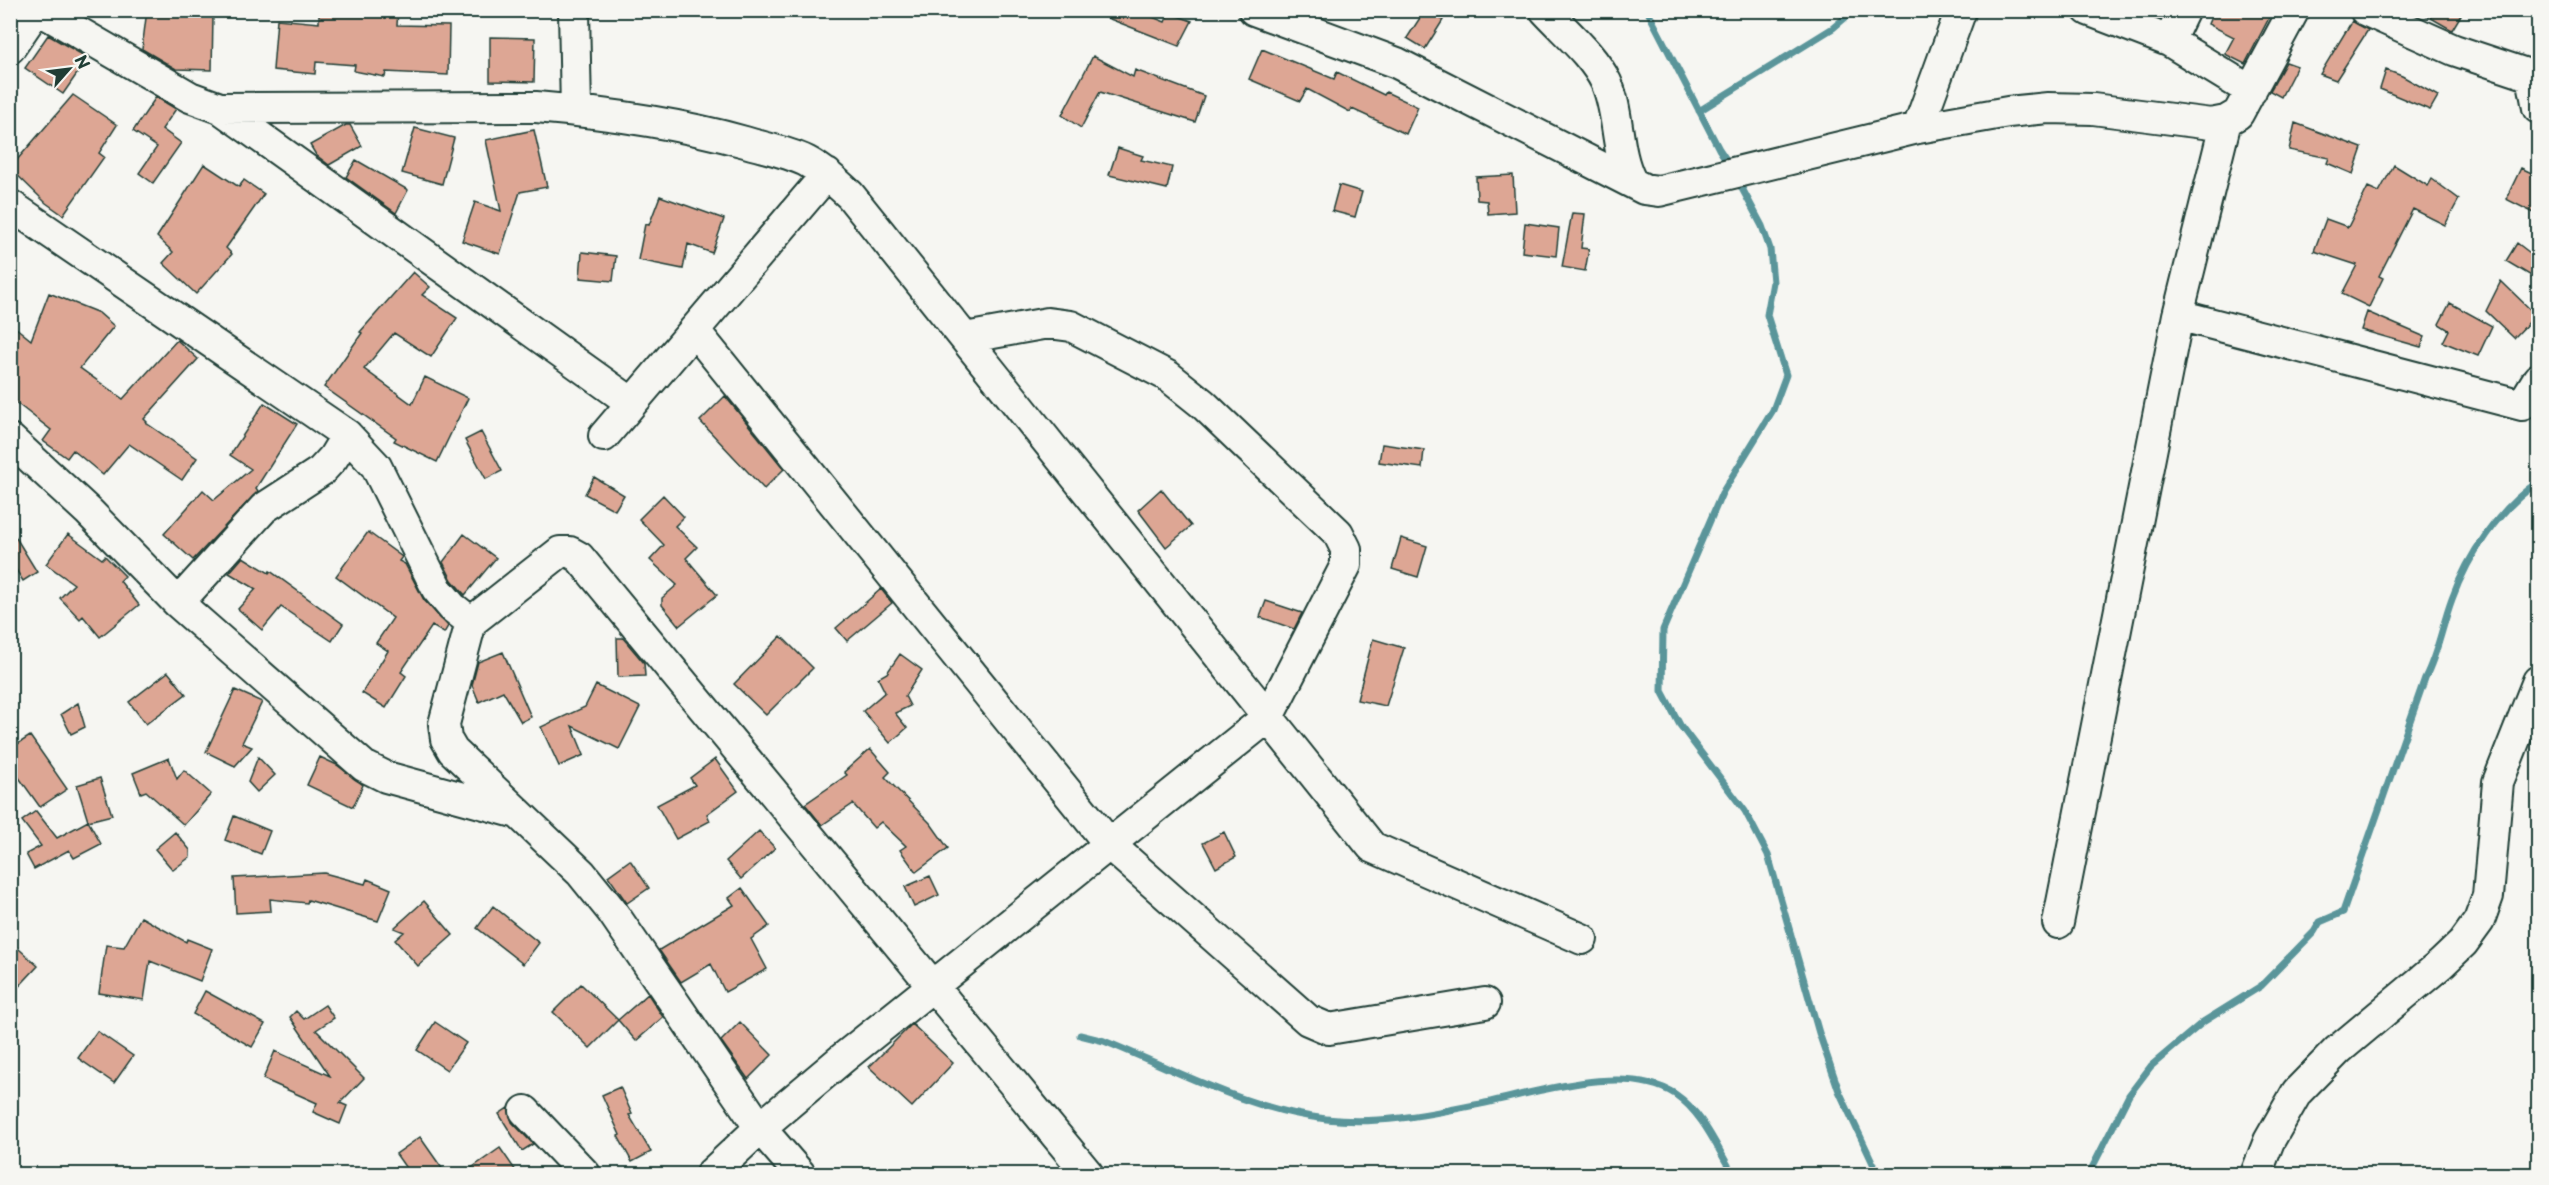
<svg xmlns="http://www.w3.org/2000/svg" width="2549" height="1185" viewBox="0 0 2549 1185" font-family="'Playpen Sans',sans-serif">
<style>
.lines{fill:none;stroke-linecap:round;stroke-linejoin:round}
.stream{stroke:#5a959a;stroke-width:7}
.building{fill:#dda694;stroke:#1f3d34;stroke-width:1.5}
.minor-casing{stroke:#1f3d34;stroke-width:34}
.minor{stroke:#f6f6f2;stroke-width:30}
</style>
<rect width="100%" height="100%" fill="#f6f6f2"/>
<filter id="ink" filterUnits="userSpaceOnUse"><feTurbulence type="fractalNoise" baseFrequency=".0167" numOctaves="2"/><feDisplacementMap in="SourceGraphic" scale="12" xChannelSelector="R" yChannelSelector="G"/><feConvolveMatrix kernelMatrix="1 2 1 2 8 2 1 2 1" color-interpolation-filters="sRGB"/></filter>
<g filter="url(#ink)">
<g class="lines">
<path class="stream" d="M1647 10 1719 149 1731 167
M1699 111 1833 28 1854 10
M1737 179 1762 226 1770 249 1773 282 1767 315 1786 375 1773 410 1722 493 1663 630 1662 691 1680 725 1745 811 1768 855 1819 1033 1839 1091 1878 1174
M1080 1035 1104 1041C1176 1070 1248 1110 1326 1119 1376 1125 1426 1115 1475 1105 1529 1095 1624 1061 1675 1094 1703 1113 1716 1146 1733 1174
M2089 1174 2129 1095 2151 1066 2203 1022 2261 986 2314 932 2320 922 2343 912 2425 678C2438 653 2442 626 2452 599 2468 555 2499 509 2538 482"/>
</g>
<path class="building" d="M147 10H180L179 15 213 16 212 70 176 69 142 49Z
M319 10H398L397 25 449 26 448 75 386 72 385 77 354 71 355 65 316 62 315 74 273 70 277 19 319 23Z
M1135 10 1165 22 1169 13 1192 21 1179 46 1092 12Z
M1425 10 1443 20 1425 49 1407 38Z
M2214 10H2256L2269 18 2245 64 2225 54 2234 37 2208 24Z
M2417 10H2464L2452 30Z
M2352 21 2368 30 2336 80 2320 74Z
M48 35 88 58 63 94 25 68Z
M490 37 535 38 534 82 490 81Z
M1262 49 1334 79 1337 72 1384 95 1386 92 1418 107 1406 134 1352 109 1350 112 1307 89 1300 101 1249 79Z
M1093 56 1133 77 1135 70 1204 96 1195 122 1100 92 1081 128 1062 115Z
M2286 62 2297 66 2281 97 2270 91Z
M2386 70 2402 76 2438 96 2430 110 2380 89Z
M73 95 117 125 99 153 104 157 63 215 46 203 10 168Z
M156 97 176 109 162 129 181 143 153 183 139 173 157 147 133 131Z
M2295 123 2362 148 2353 174 2327 163 2329 158 2289 150Z
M346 125H350L362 146 329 165 316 155 310 145Z
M415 128 454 138 442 184 402 173Z
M534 130 547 187 520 192 500 254 462 241 475 202 501 211 486 140Z
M1118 148 1143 156 1141 160 1172 167 1167 189 1109 175Z
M356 160 408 190 396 213 346 177Z
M204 164 239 187 244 180 264 194 226 248 232 254 196 294 163 263 173 252 157 237Z
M2394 165 2428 186 2432 179 2459 199 2445 225 2413 209 2379 276 2383 278 2369 307 2342 294 2357 265 2314 251 2326 219 2348 227 2368 187 2379 192Z
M2521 168 2538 176V215L2506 199Z
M1513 175 1515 212 1488 214 1487 201 1477 200 1476 177Z
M1339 185 1362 192 1355 217 1332 211Z
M660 196 724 219 712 253 688 244 683 269 638 260 645 224 649 225Z
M1572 213 1585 214 1581 248 1589 249 1585 271 1562 267Z
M1525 223 1559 228 1556 256 1522 252Z
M2517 243 2538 259V280L2506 261Z
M582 252 616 256 613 281 580 278Z
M413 272 430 287 422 295 457 318 431 357 394 333 364 369 412 404 425 377 468 398 437 462 394 441 396 438 324 387 362 333 360 332Z
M2501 281 2536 315 2514 338 2486 311Z
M49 293 99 313 114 326 80 368 123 399 177 340 198 359 144 419 147 422 146 423 197 458 182 480 129 444 103 475 73 450 67 458 43 441 51 430 10 398V323L31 340Z
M2450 303 2492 326 2478 356 2443 342 2449 330 2439 324Z
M2367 312 2425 337 2421 347 2361 330Z
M725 396 784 469 764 489 700 421Z
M264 403 297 424 256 488 258 491 193 560 164 534 203 490 214 500 251 469 230 455Z
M481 432 502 471 486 479 465 440Z
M1382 444 1424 450 1422 468 1379 462Z
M594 477 624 495 615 510 585 494Z
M1161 489 1191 526 1166 547 1138 510Z
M663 495 684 517 675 526 697 547 686 558 717 595 679 626 662 605V598L677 585 650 560 664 545 639 519Z
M10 528 37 572 23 581 10 560Z
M368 532 402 557 399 561 405 564 424 600 448 626 444 633 432 626 401 672 406 676 386 708 362 693 388 651 376 643 393 618 336 576Z
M68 534 102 559 105 556 125 576 120 581 139 605 100 637 83 616 80 619 60 598 74 584 46 564Z
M464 534 496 558 465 595 452 580 443 562Z
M1401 538 1427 546 1418 577 1392 569Z
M243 557 269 573 270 571 343 624 332 641 281 607 262 630 238 609 256 589 229 573Z
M881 589 892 603 847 641 836 628Z
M1266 601 1302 613 1294 629 1260 617Z
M781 636 813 668 766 715 734 684Z
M617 638H623L644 663 645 676 618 677Z
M1373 639 1404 648 1386 706 1357 700Z
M503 652 531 717 521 722 503 691 479 702 472 685 478 662Z
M900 654 922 670 905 696 910 706 895 713 907 728 890 743 863 711 885 692 878 678 887 673Z
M168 672 186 694 146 724 129 702Z
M596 685 640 707 619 749 572 726 584 755 559 766 541 727 585 707Z
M235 690 262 702 242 743 252 747 235 766 206 752Z
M78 703 85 727 71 734 61 714Z
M30 736 67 789 40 807 10 765V749Z
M870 749 890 772 885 777 931 824 948 848 916 872 900 850 906 846 881 822 874 828 853 804 822 825 805 804 847 775 844 772Z
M258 757 275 775 257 792 248 782Z
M320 757 337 765 363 785 353 807 307 785Z
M169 758 177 779 184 770 211 794 184 825 146 791 141 793 133 773Z
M715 759 738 791 707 814 710 821 676 839 657 805 695 785 690 778Z
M100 778 112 815 88 821 77 785Z
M36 811 57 838 88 821 101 844 74 858 69 850 34 869 26 854 41 846 22 821Z
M234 816 270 831 261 854 225 840Z
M759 831 775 848 741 879 726 861Z
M175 832 190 850V857L173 870 155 849Z
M1224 832 1236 857 1216 868 1203 843Z
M630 860 649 888 627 903 608 876Z
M324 873 365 884 367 879 391 889 378 921 308 900 307 903 270 899 271 911 236 913 234 878Z
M930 876 939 895 914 907 905 887Z
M742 888 769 926 751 939 767 969 725 992 711 964 681 982 659 950 734 905 729 898Z
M424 901 453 935 418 966 395 940 404 932 394 928Z
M493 906 539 943 523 964 477 928Z
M141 917 186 942 187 939 212 949 200 981 150 961 144 1000 99 993 106 945 124 947Z
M10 941 38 966 10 996Z
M581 984 618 1020 590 1048 553 1012Z
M205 991 265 1024 252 1047 193 1014Z
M648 994 663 1017 636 1041 618 1020Z
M325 1005 334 1018 316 1030 364 1078 340 1103 347 1106 340 1124 313 1112 317 1103 263 1079 275 1051 330 1076 290 1017 296 1011 304 1019Z
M435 1022 466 1043 447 1070 417 1050Z
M740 1022 772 1055 748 1079 721 1041Z
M912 1024 953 1063 912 1107 869 1067Z
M97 1031 133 1056 114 1083 78 1058Z
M620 1087 632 1114 629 1115 651 1152 632 1162 618 1136 620 1135 602 1095Z
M508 1108 512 1122 533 1144 522 1151 499 1114Z
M420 1137 446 1174H410L396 1154Z
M500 1148 518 1174H463Z"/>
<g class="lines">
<defs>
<path id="minor" d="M40 10 190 97 220 108 536 107C606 113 677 123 745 142 765 148 787 152 806 161 823 170 836 182 850 195L1372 847 1582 939
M574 10 576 111
M1254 10 1397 63 1644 189 1659 191 1918 128 2008 112 2048 108 2093 109 2211 124 2226 121 2238 114 2294 10
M1545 10C1565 32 1593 55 1606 82 1620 113 1615 150 1631 181
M2088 10 2169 41 2251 91
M2365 10 2454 50 2532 76 2538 74
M2169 41 2184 10
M10 48 36 10
M2532 76 2538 108
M220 108 632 403
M1918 128 1961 10
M10 205 347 435 376 466 437 589 452 607 471 622
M2178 315 2226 121
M694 330 1110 845 1308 1020 1329 1029 1485 1003
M604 436 827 174
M10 439 89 512 178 603 364 766 386 777 514 812
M178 603 264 508 321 471 333 458 347 435
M2058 923 2178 315 2522 405 2538 379
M525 1111 585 1174
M711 1174 760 1128 843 1058 1268 717 1346 565V549L1338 533 1203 404 1168 376 1071 326 1048 323 965 338
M800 1174 760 1128 611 910 581 873 453 751 446 739 444 724 471 622 560 552H570L579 557 1088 1174
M2256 1174 2269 1141 2297 1092 2338 1050 2441 964 2463 943 2479 921 2488 896 2498 782 2538 681"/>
</defs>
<use href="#minor" class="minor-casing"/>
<use href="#minor" class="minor"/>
</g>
</g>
<rect width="2549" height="1185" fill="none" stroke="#f6f6f2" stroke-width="36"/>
<rect x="18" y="18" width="2513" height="1149" fill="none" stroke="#1f3d34" stroke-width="2" filter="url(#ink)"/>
<g transform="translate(69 69) rotate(62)" stroke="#f6f6f2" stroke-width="4.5" paint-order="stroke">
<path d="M0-4.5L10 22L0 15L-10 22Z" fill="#1f3d34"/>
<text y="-9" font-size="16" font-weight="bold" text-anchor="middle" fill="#1f3d34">N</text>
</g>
</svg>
